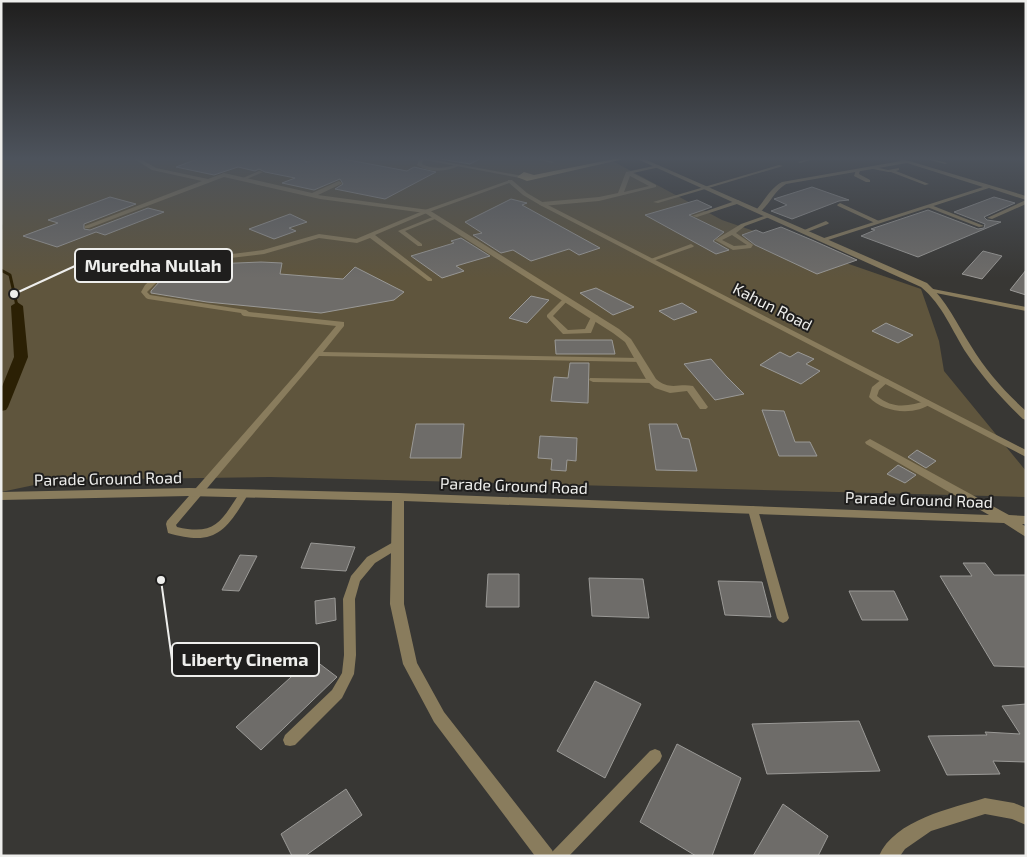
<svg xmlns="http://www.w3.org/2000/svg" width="1027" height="857" viewBox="0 0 1027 857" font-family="'Exo 2',sans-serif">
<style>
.green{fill:#5f553d}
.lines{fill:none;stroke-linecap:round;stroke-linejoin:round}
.stream-far1{stroke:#2b2004;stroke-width:2.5}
.stream{stroke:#2b2004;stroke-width:3}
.canal{fill:#2b2004;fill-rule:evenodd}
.building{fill:#6e6c69;stroke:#9a9996}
.service{fill:#897c5d;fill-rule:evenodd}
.minor{fill:#897c5d;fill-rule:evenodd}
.tertiary{fill:#897c5d;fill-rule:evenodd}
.secondary{fill:#b7a270;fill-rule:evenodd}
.labels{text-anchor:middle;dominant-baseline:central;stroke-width:4;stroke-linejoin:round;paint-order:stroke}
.street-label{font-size:16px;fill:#eeeeec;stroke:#1f1e1d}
.leader{fill:none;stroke:#eeeeec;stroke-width:2}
.callout-dot{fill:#eeeeec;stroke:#1f1e1d;stroke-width:2}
.callout{fill:#1f1e1d;stroke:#eeeeec;stroke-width:2}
.callout-label{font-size:18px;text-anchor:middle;font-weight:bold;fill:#eeeeec}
</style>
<rect width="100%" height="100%" fill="#383734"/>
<path class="green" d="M1 158H607L722 220 921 289 939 341 944 371 1026 471V497L270 477 58 480 1 492Z"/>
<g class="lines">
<path class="stream-far1" d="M1 225V229"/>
<path class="stream" d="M1 270 10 275 17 306"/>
<path class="canal" d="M17 302 23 306 28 357 8 407 6 410 1 411V389L14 357 11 306Z"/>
</g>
<path class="building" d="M200 158H305V161L309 162 315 158H338L407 171 414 167 436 172 385 199 335 189 343 184 340 179 314 190 282 183 295 178 265 172 259 169 255 171 238 167 214 175 176 167Z
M434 158H482L470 164Z
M812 187 849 200 839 201 792 219 771 211 787 205 774 199Z
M110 197 136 204 84 224V229L90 230 148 208 164 212 105 235 96 232 57 247 23 236 58 223 48 220Z
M994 197 1015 203 984 217 987 220 1001 222 918 257 861 236 875 230 871 229 928 210 978 229 984 228 985 224 954 212Z
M511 199 527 203 522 205 600 248 579 255 569 249 531 261 513 250 501 253 473 235 482 233 465 222Z
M697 200 712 207 689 215 724 232 713 241 729 250 716 254 645 215Z
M290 214 307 222 289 228 296 231 274 239 249 229Z
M781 227 812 240 857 260 817 274 755 245 742 235 756 230 763 233Z
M461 238 490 256 456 266 464 271 442 278 411 256 454 243 451 241Z
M983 251 1002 256 982 279 962 274Z
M261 262 282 263 280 274 343 279 355 267 404 292 394 300 321 313 207 302 151 293V291L161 280 189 265Z
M1026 270V295L1010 290Z
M596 288 634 307 613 315 580 293Z
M531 296 549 300 527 323 509 318Z
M682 303 697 312 674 320 659 311Z
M886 323 913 335 898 343 872 331Z
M555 340H612L615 354H556Z
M780 352 790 357 798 352 814 359 806 364 820 371 801 384 760 365Z
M711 359 726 376 744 394 715 400 684 364Z
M570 363H589L588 403 551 401 554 377 568 378Z
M762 410 784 411 795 442H810L817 456H779Z
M416 424H464L461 458H410Z
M649 424H677L682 438 689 439 697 471 656 470Z
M540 436 577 438 576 461 567 460 566 471 551 470 552 459 538 458Z
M917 450 936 461 926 468 908 457Z
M898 465 916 475 905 483 887 474Z
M311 543 355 547 346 571 301 568Z
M240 555 257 556 239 591 222 590Z
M963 563H985L994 575H1026V667L994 666 940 576H972Z
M488 574H519V607H486Z
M589 578 643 579 649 618 592 616Z
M718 581 762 582 771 617 725 615Z
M849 591H894L908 620H862Z
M335 598 336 620 316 624 315 601Z
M312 658 337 677 261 750 236 727Z
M595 681 641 704 605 778 557 751Z
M1026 704V762L993 761 1000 774 947 775 928 736 987 735 985 732 1020 734 1002 706Z
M859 721 880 771 767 774 752 724Z
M677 744 741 778 712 856H696L640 822Z
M346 789 362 815 305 856H292L281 834Z
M783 804 828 836 818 856H753Z"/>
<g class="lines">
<path class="service" d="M307 158H313L308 160 306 159Z
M420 158 424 159 422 164C434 170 446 168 458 164L460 165C448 172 429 173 417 165Z
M532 158H539L554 162 552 163Z
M666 158H702L700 159H668Z
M811 158H817L800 163 798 162Z
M922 158H928L947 163 945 164Z
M658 165 660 166V167L633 173 656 185V187L599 201 542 206 539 204 542 202 599 197 618 193 626 172ZM630 176 649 186 624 192Z
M779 165 783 166 658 203 653 202Z
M875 167 888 170 899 168V170L896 171 929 184 925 185 891 172H888L873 169V168Z
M856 170H860L859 174 870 180V182H866L854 176Z
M259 171 263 172 247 179 243 178Z
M510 180H512V182L429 212 375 235 432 279V281H428L370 238 357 243 319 238 264 254 188 263 160 279 147 292 150 295 246 310 249 312 344 322V326L323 352 639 358H642L643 360 642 362 319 356 176 525 177 527C216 536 221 521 241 491H247L249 493C226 531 216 547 168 533L166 524 167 521 297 373 336 326 244 316 242 315 241 313 148 299 146 298 141 292 145 285 155 276 167 268 185 260 263 250 319 234 356 239 425 210Z
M738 200 741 202 740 203 697 217 692 216Z
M1026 200V204L992 219 987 218Z
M840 203 879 221 880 222 875 223 838 206 837 205Z
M927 205H931L984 226 979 227 927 207Z
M767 215 772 216 745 226 736 233 752 244 753 245 751 248 733 250 715 240 741 224ZM732 235 747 245 734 246 722 240Z
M435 216 440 217 405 231 422 244V246H418L398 231Z
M826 221 829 223 828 224 807 232 802 231Z
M691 244 694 246 693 247 653 261 648 260Z
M566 297 569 299 553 316 568 330 585 329 592 315H596L598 316 591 333 563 334 547 317V315L564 298Z
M590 378 652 379 656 381 652 383 593 382 589 380Z
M882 379H888L889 381 879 390 877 396C894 410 909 406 928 400L932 403C915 416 883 413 869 397L872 387Z
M753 506 757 508 758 510 789 618 787 621 783 623 779 621 777 618 748 510 749 508Z
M397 540 401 541 402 544 401 547 375 563 360 581 355 599 356 655 354 674 342 698 295 745 290 746 285 745 283 740 285 735 332 690 342 673 344 655 343 599 351 576 367 557Z
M655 749 660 751 662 756 660 761 569 856H550L553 851 650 751Z"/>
<path class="minor" d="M133 158H139L156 168 208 179 224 173 312 193 339 181 342 183 341 184 318 195 429 210 619 329 631 339 656 379C670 391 678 383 693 386L708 407 706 409H700L687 391 670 393 655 388 647 381 625 342 613 333 425 213 320 199 224 177 89 228H85V226L202 181 152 170Z
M899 158 1026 196V200L989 188 825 241H821V239L983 187 907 163 786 184C774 191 770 204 760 212L755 211C764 202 770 188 782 182L901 161Z
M928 288 1026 307V311L931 292 927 290Z
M870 439 1009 515 1026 516V524H1022L1026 527V537L1004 523 404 501V604L417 663 444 712 552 850 555 856H535L434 722 403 664 390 604 392 501 189 496 1 500V492L189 488 398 493 989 515 866 444 865 442Z
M985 798 1014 803 1026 808V825L1012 819 985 814 931 831 905 849 900 856H879C894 820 952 808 985 798Z"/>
<path class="tertiary" d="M414 158H424L523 176 520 178Z
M635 158H642L927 283C947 301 957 324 971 346 986 371 1005 392 1026 411V420L1023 419C1002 399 983 378 967 354 952 331 943 305 921 287Z
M508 180H512L527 193 544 203 1026 450V457L540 205 523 195 508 182Z"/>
<path class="secondary" d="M619 158H628L527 181 517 177 524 172 534 175Z"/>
</g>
<linearGradient id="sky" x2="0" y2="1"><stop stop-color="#1f1e1d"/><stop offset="0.57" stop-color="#4d535c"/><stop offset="1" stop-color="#4d535c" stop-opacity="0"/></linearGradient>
<rect width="1027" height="278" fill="url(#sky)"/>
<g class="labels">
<g class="street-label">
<text transform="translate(773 306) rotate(27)">Kahun Road</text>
<text transform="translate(108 478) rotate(-1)">Parade Ground Road</text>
<text transform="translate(514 485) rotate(2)">Parade Ground Road</text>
<text transform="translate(919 499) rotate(2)">Parade Ground Road</text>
</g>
</g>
<path class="leader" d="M14 294L75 266M161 580L172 660"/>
<g class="callout-dot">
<circle cx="14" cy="294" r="5"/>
<circle cx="161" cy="580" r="5"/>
</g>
<g class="callout">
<rect x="75" y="249" width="157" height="33" rx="5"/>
<rect x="172" y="643" width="147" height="33" rx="5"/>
</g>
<g class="callout-label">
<text x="153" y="272">Muredha Nullah</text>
<text x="245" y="666">Liberty Cinema</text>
</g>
<rect width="1027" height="857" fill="none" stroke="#eeeeec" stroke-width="5"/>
</svg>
